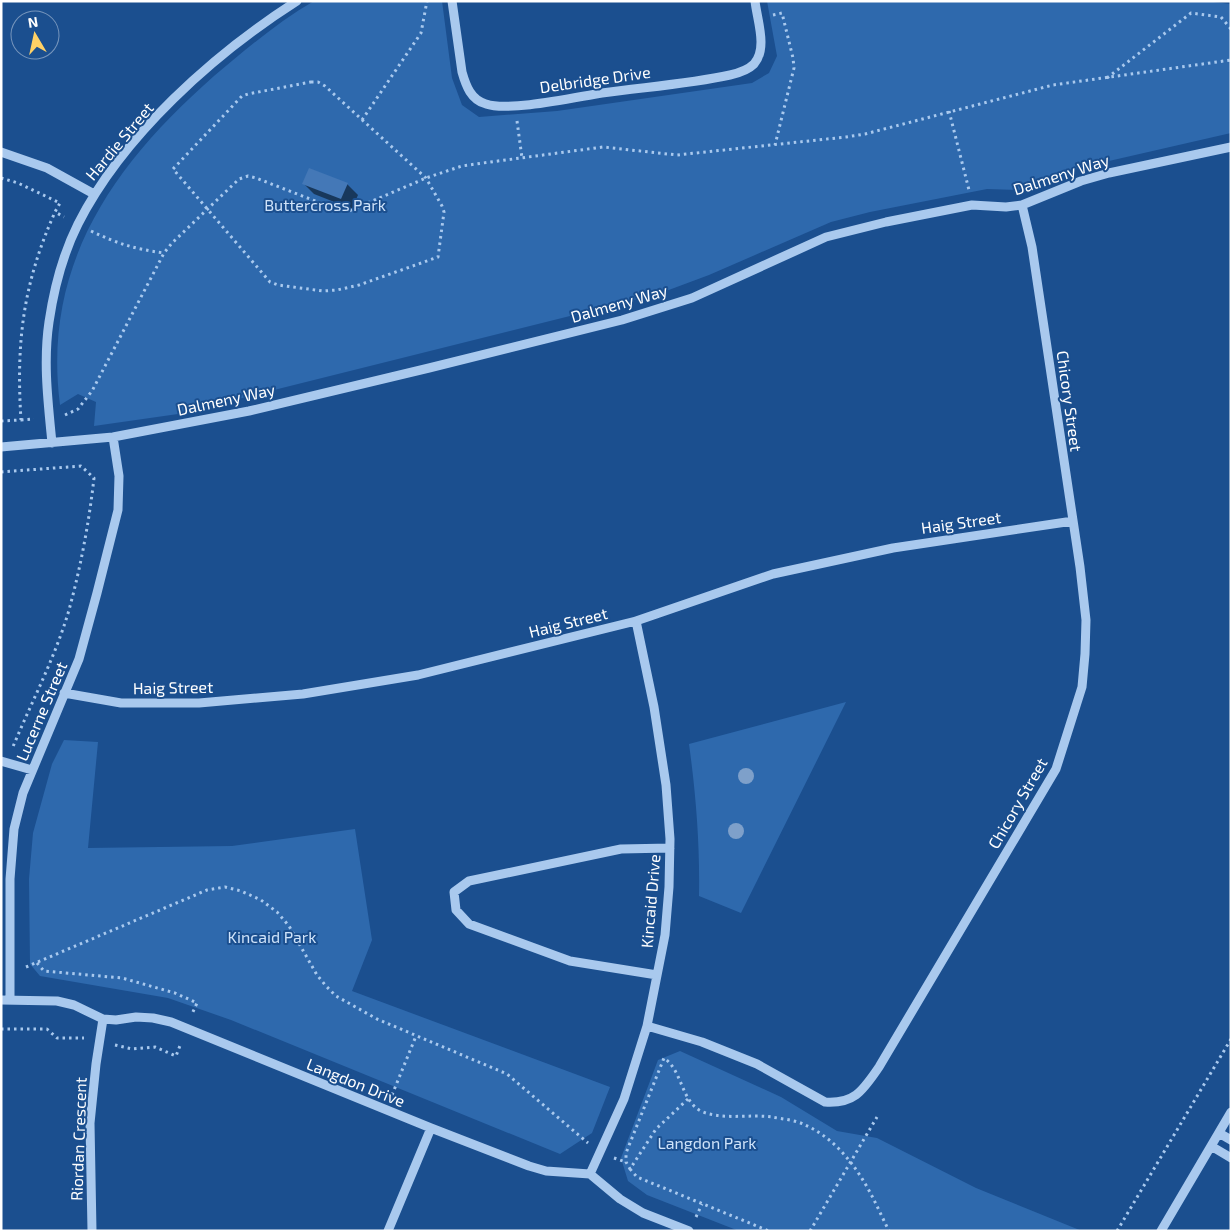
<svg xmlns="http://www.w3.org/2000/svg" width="1232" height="1232" viewBox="0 0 1232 1232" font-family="'Exo 2',sans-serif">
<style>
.green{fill:#2e69ad}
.shadow{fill:#0007}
.building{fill:#4478b7}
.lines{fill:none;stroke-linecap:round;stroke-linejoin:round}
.path{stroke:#a9c9ee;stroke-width:3;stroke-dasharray:2.5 4;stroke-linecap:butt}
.minor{stroke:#a9c9ee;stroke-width:9}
.tree{fill:#7ea0ca}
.labels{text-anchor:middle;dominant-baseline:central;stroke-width:4;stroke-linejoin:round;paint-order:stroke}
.street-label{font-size:16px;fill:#fff;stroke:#1b4f8f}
.park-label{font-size:16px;fill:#cfe3fa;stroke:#1b4f8f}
</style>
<rect width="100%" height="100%" fill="#1b4f8f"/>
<path class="green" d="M314 1H442L452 78 462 105 479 117 557 111 752 83 769 73 777 56 767 1H1205L1231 4V133L1061 172 1019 190 987 189 870 212 831 222 709 275 658 294 178 414 94 426 96 402 78 394 60 405C42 265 113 165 214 76 246 49 278 22 314 1Z
M846 702 741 913 699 896C700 845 696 795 689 744Z
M64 740 98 742 88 848 232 846 355 829 372 940 352 991 610 1087 592 1133 560 1154 231 1020 168 998 40 976 30 964 29 879 33 833 52 764Z
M680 1051 781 1097 837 1131 877 1138 976 1188 1082 1231H739L647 1195 628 1181 621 1158 658 1060Z"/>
<path class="shadow" d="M310 169 347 184 358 195 352 209 314 194 303 183Z"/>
<path class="building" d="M309 168 348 183 341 199 302 184Z"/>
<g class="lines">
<path class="path" d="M773 15 782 13 793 58 794 68 775 145
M1107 78 1191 13 1221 17 1231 29
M311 82H318L325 86 426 178 442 206 444 212 438 257 359 285 337 290 323 291 278 285 270 282 173 169 242 96 248 94Z
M949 111 969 190
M362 120 421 33 427 1
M517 121 522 158
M1 178 18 183 60 203 55 212 64 217
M91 231C118 244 135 249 164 253
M65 415 78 409 92 391 164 253 172 243 239 179 248 176 256 178 341 211H349L426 178 462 166 483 163 603 147 677 155 846 137 865 134 1053 85 1231 60
M21 420 34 419
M1 421 21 420C16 342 23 284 55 212
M1 472 81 466 94 478C89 522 81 566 69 610 55 658 31 703 12 749
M37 963 44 971 122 978 175 993 197 1003 192 1014
M26 967 207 890 225 887 241 891 261 900 277 912 289 926 317 975 326 986 336 996 377 1019 507 1074 588 1143
M1 1029H47L57 1038H84
M115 1045 132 1049 155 1047 176 1056 181 1043
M392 1095 416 1036
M688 1099 656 1129 630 1169 626 1162V1153L664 1058C683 1071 681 1103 703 1112 724 1120 750 1114 772 1117 782 1119 796 1120 805 1125 837 1139 859 1170 874 1200 879 1210 884 1221 889 1231
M614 1158 626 1162
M630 1169 637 1177 769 1231
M696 1217 702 1204
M810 1231 877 1117
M1117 1231 1231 1039"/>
<path class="minor" d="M452 1 462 72C466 86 471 100 486 104 509 112 576 97 602 93 645 87 689 84 730 75 739 73 748 70 754 64 768 48 757 20 755 1
M1 152 47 168 94 194
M52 443C48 402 43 362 49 322 54 288 63 254 78 224 123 135 214 54 297 1
M1 447 113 437 249 411 429 368 622 320 692 298 826 237 886 222 972 205 1006 207 1022 205 1081 181 1109 173 1231 147
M64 693 121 703H199L303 694 418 675 636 621 773 574 893 548 1073 521
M1 761 32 770
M657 975 570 961 469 924 456 910 454 892 469 881 621 849 670 848
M1 1000 57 1001 74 1005 103 1019 116 1020 136 1017 153 1018 171 1022 431 1128 529 1166 546 1171 590 1174 620 1199 643 1213 689 1231
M10 1000V879L14 829 23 793 79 659 97 593 118 510 119 476 113 437
M647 1026 702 1042 757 1064 825 1102C855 1104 863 1090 879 1067L1056 769 1082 687 1085 654 1086 620 1080 567 1032 247 1022 205
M1219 1133 1231 1140
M1211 1146 1231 1158
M590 1174 624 1099 647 1026 665 935 669 887 670 839 666 785 654 707 636 621
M92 1231 90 1123 96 1064 103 1019
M388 1231 431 1128
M1161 1231 1231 1112"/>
</g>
<g class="tree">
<circle cx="746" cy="776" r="8"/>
<circle cx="736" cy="831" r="8"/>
</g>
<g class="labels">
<g class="street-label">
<text transform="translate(595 79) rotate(-8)">Delbridge Drive</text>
<text transform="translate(119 141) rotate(-50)">Hardie Street</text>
<text transform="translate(1061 174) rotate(-18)">Dalmeny Way</text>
<text transform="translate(619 303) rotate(-16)">Dalmeny Way</text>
<text transform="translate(226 399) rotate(-12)">Dalmeny Way</text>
<text transform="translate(1070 401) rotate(82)">Chicory Street</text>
<text transform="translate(961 522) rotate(-8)">Haig Street</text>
<text transform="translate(568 622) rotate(-14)">Haig Street</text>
<text transform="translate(173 687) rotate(-1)">Haig Street</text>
<text transform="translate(41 711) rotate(-67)">Lucerne Street</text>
<text transform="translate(1017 803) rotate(-60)">Chicory Street</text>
<text transform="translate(650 901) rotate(-85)">Kincaid Drive</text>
<text transform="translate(356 1082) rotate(22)">Langdon Drive</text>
<text transform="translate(78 1139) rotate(-88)">Riordan Crescent</text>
</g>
<g class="park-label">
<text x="325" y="204">Buttercross Park</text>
<text x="272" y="936">Kincaid Park</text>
<text x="707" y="1142">Langdon Park</text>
</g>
</g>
<rect width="1232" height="1232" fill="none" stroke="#ffffff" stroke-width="5"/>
<g transform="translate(35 35) rotate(351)"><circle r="24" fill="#1b4f8f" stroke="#7695bc"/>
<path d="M0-4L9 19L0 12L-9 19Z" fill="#ffd166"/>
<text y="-8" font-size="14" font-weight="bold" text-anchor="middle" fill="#ffffff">N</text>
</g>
</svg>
